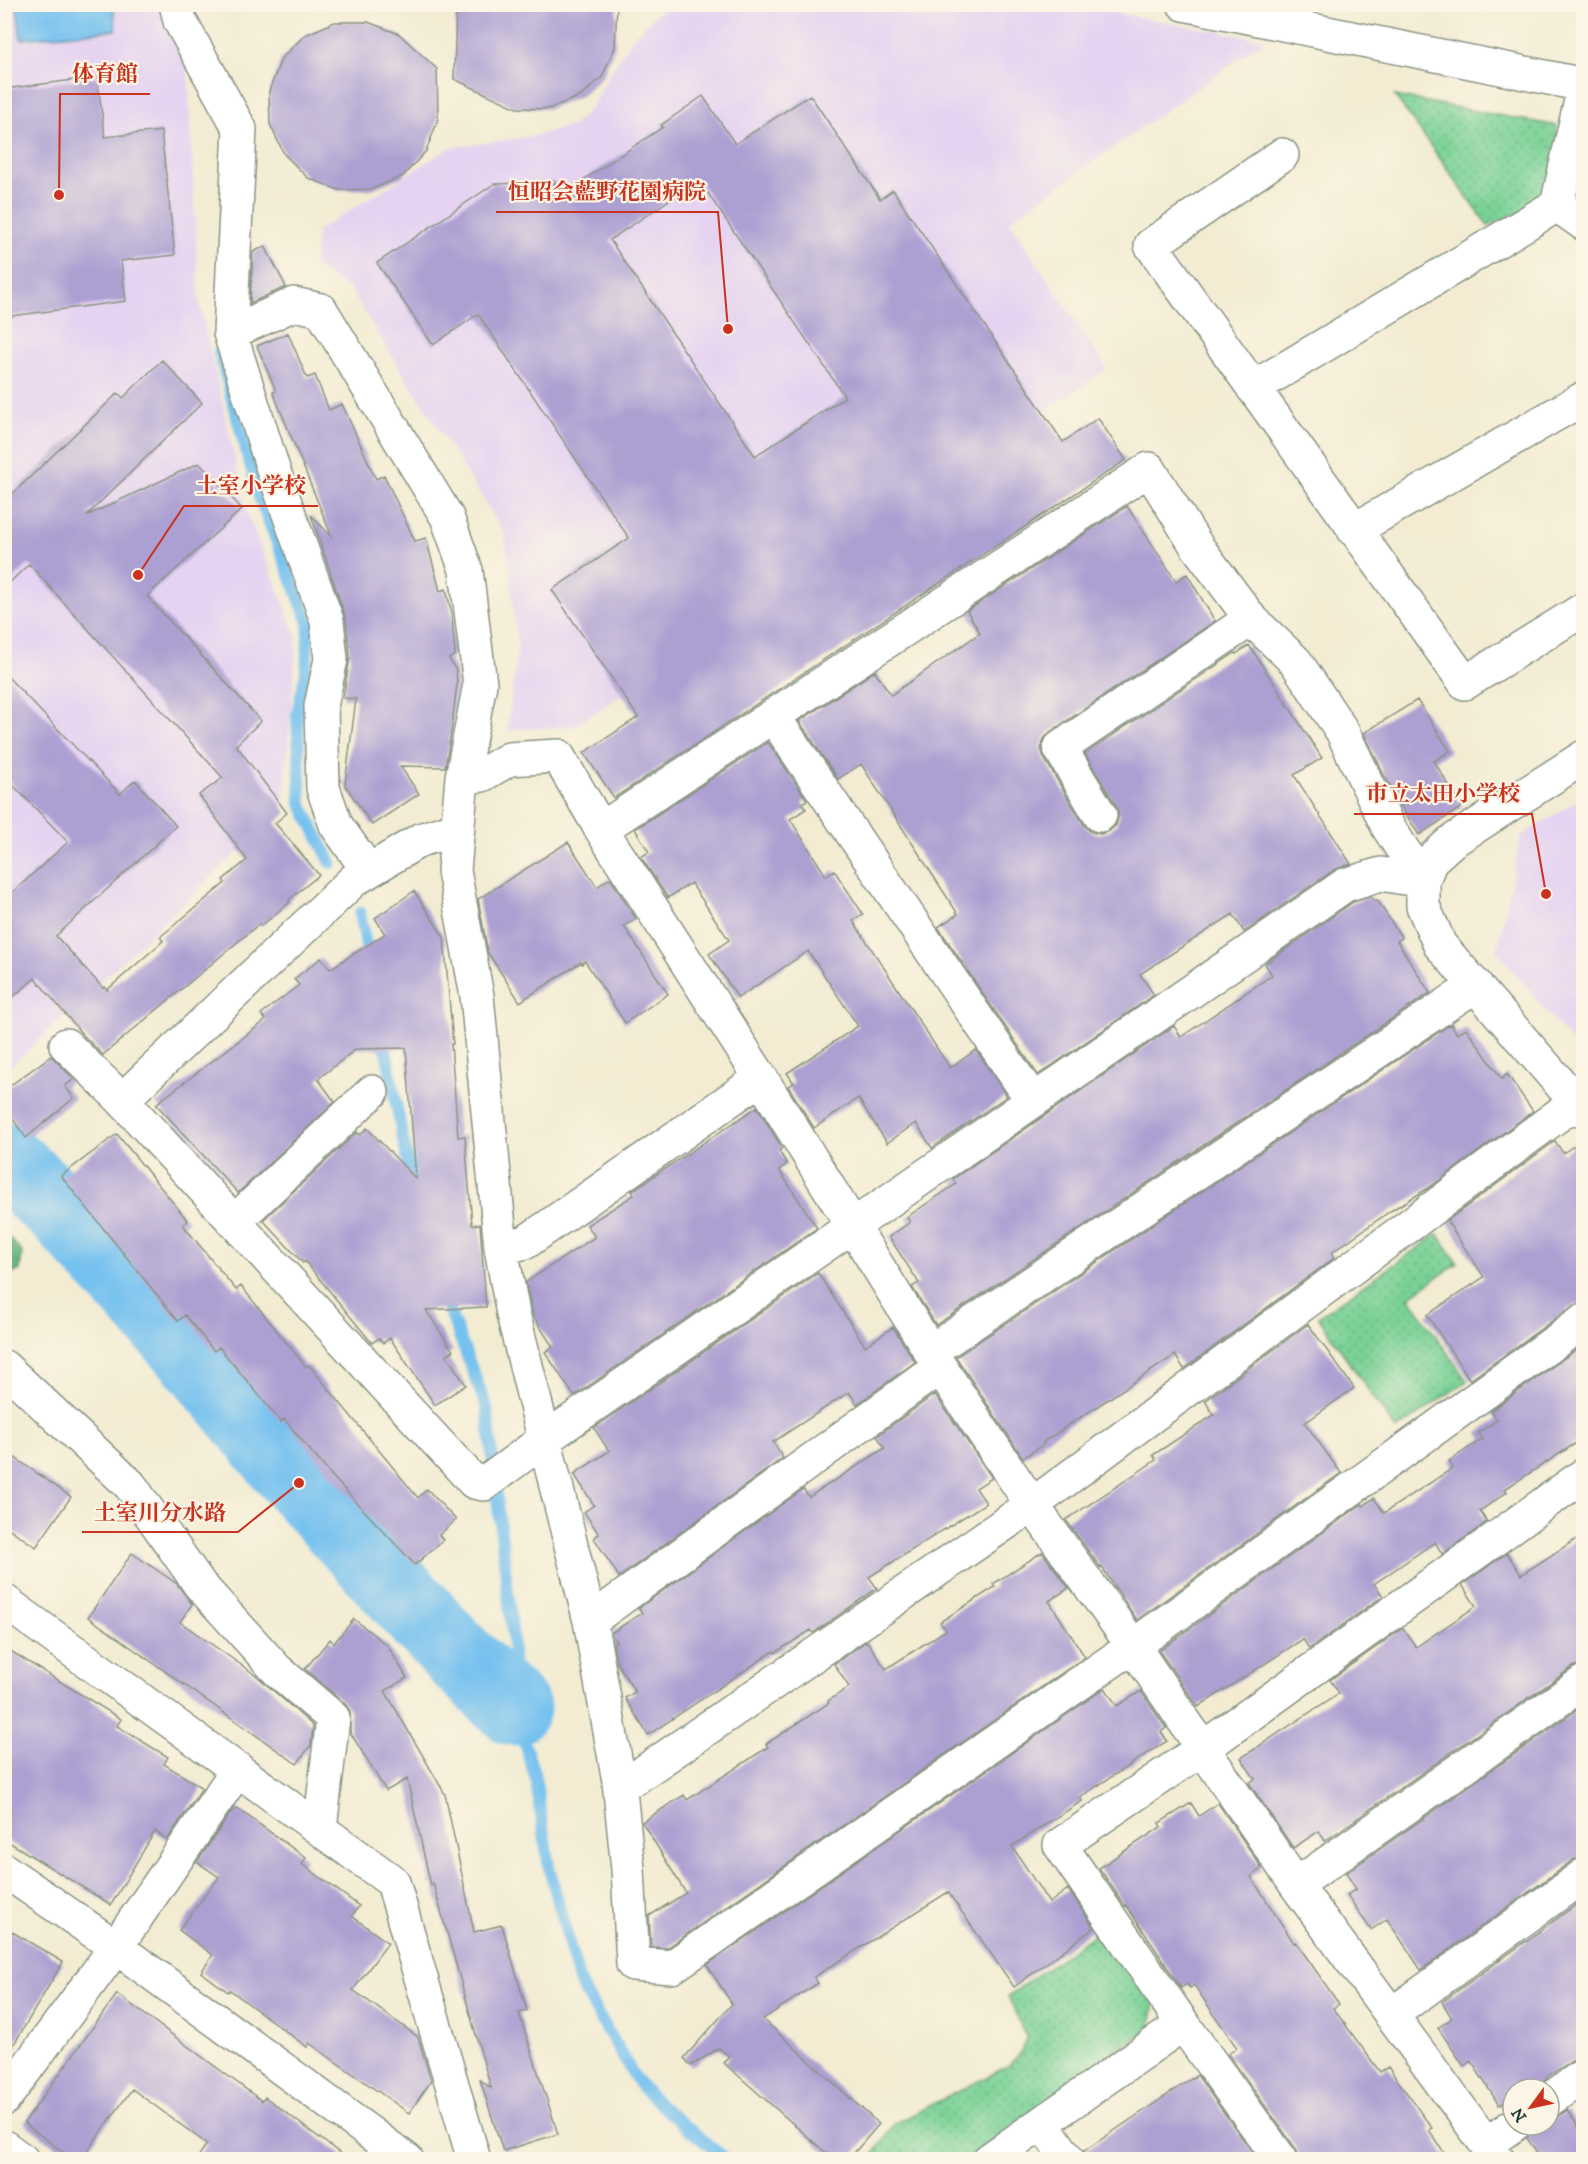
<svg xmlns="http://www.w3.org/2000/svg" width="1588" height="2164" viewBox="0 0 1588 2164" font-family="'IM FELL DW Pica','Noto Serif JP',serif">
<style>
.built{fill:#e5d3f1}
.forest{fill:url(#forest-crowns);stroke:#40785a;stroke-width:1.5}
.park{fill:url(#park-dots);stroke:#4c8765;stroke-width:1.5}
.water{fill:#75c1ef;stroke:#4a7f92;stroke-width:1.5}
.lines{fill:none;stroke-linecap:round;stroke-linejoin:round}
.stream{stroke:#75c1ef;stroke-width:12}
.river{stroke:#75c1ef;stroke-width:75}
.building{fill:#ac9fd2;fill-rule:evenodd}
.minor-casing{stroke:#899484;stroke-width:36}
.minor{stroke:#fff;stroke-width:33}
.leader{fill:none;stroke:#c8321e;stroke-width:2}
.callout-dot{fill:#c8321e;stroke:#fcf5e5;stroke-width:2}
.callout-label{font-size:22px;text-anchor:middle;font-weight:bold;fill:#c8321e;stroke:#fcf5e5;stroke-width:4.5;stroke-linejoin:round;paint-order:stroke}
</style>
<defs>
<pattern id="forest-crowns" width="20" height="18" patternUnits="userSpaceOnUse" patternTransform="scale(1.5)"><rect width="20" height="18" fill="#62b37f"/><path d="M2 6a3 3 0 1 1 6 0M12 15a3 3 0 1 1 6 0" fill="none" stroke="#509369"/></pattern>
<pattern id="park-dots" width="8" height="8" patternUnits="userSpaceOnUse" patternTransform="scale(1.5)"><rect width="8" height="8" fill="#79d196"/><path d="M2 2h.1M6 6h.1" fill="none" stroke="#63ab7b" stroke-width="1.8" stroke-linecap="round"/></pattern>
</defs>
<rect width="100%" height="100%" fill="#fcf5e5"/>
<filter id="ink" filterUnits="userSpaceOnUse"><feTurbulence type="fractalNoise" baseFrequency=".0167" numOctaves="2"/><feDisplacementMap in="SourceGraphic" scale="12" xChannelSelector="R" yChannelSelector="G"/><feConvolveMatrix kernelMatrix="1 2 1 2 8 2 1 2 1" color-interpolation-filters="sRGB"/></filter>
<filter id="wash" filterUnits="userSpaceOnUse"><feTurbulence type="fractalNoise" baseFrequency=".008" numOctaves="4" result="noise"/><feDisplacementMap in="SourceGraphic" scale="24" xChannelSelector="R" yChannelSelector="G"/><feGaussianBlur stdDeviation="1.35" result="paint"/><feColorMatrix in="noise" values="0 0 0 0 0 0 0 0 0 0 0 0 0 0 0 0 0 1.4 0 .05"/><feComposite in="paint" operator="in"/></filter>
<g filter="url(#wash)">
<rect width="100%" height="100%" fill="#f3ecd3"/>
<path class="built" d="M5 5H171L188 74 199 300 247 513 297 637 283 809 5 1072Z
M666 5H1072L1265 40 1009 221 1107 369 575 726 507 730 518 647 505 534 350 289 314 266 317 231 450 148 534 136 574 125 591 108 608 76 634 36Z
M1583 797V1056L1497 951 1521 836Z"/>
<path class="forest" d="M4 1232 22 1252 20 1270 5 1277Z"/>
<path class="park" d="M1395 96 1557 126 1559 197 1488 226Z
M1438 1234 1458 1263 1409 1297 1467 1381 1396 1430 1318 1317Z
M1100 1930 1155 2000 1151 2027 966 2159 870 2160 894 2124 1008 2066 1022 2051 1027 2039 1008 1996Z"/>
<path class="water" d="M17 5H113L116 30 21 39Z"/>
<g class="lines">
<path class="stream" d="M219 352 259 497 309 623 306 672 297 714 301 803 331 863
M360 913 369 961
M383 1034 402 1135 415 1190
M443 1294 487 1408 513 1639V1708L535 1776 549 1867 580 1984 639 2084 668 2112 727 2160"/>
<path class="river" d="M4 1159 63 1213 191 1352 299 1483 458 1656 513 1708"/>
</g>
<g id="blocks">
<path class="building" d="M456 4H617L615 47 602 77 581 96 548 109 517 108 454 79Z
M335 22H368L399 34 437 69 438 120 426 151 403 176 372 189 339 190 308 178 284 154 270 124 269 91 281 59 305 35Z
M97 77 105 137 161 131 175 255 121 261 126 301 4 317V89Z
M810 95 880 199 893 190 1063 442 1098 418 1126 460 614 798 584 753 638 717 552 590 629 538 478 314 433 345 377 263 494 184 554 182 562 194 663 127 661 125 703 96 735 144ZM699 180 845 397 755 456 610 240Z
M265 246 286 287 250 303 253 252Z
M288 333 307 378 315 375 329 410 342 404 376 479 384 475 415 541 426 538 440 591 446 589 452 614 455 655 449 659 456 670 457 684 451 733 445 767 400 766 419 794 372 825 345 785 356 699 343 698 350 657 346 619 311 515 332 537 273 392 276 391 257 346Z
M162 360 202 403 86 516 199 463 242 509 147 596 261 721 236 745 287 813 275 823 319 875 289 900 290 902 261 926 259 924 103 1055 82 1034 35 978 4 1005V900L68 842 4 776V673L120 794 135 780 176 826 56 936 103 988 105 987 107 990 163 941 160 937 225 883 223 880 247 860 199 795 223 778 29 564 4 588V502L118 393 123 398Z
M1127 506 1176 581 1187 574 1215 621 1050 732 1044 739 1041 748 1044 758 1084 825 1091 832 1101 834 1109 831 1116 825 1119 815 1116 805 1085 754 1235 653 1236 654 1249 645 1322 758 1294 775 1351 864 1334 870 1244 932 1233 914 1140 974 1154 995 1038 1075 938 927 958 914 861 764 838 779 799 721 875 671 891 695 980 633 967 611Z
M1417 700 1450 751 1434 761 1462 807 1419 835 1394 795 1395 794 1384 775 1364 733Z
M768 742 807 800 802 803 806 809 790 819 826 876 834 870 863 914 853 921 950 1068 976 1050 1007 1096 932 1148 916 1123 887 1143 858 1098 814 1128 788 1086 794 1083 787 1073 858 1026 808 951 738 998 709 954 729 940 691 883 668 898 641 857 649 852 635 829Z
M568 842 597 887 610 878 636 919 624 926 668 994 625 1023 585 961 582 964 581 962 520 1002 488 953 478 899Z
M414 891 444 937 453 1044H451L458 1137 465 1136 472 1225 480 1224 486 1307 426 1310 453 1351 446 1355 466 1385 435 1405 390 1338 383 1343 379 1338 372 1343 305 1261 303 1263 263 1220 357 1132 360 1135 367 1128 416 1179 406 1048 356 1049 318 1079 335 1102 238 1193 156 1104 266 1020 261 1014 299 985 294 979 321 958 330 969 385 934 375 918Z
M1371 897 1375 902 1377 900 1402 938 1397 941 1430 993 936 1325 912 1287 919 1283 889 1237 910 1222 907 1217 956 1184 953 1179 1174 1026 1181 1037 1272 975 1265 964 1353 902Z
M1451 1024 1457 1034 1466 1028 1502 1079 1507 1074 1533 1111 1427 1189 1392 1210 1331 1253 1334 1258 1184 1369 1175 1355 1043 1442 1044 1444 1023 1458 956 1357Z
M51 1056 74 1079 65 1086 74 1098 26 1138 4 1107V1090Z
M757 1107 782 1148 779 1151 787 1164 779 1170 817 1228 574 1396 545 1352 553 1347 533 1316 526 1282 595 1237 587 1225 634 1195 632 1191Z
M117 1134 188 1221 183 1225 236 1290 241 1286 306 1367 309 1365 418 1498 427 1489 456 1520 439 1535 443 1540 415 1565 331 1475 284 1419 281 1422 219 1347 214 1351 185 1315 178 1321 61 1176Z
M1584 1139V1302L1573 1306 1470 1380 1427 1315 1484 1277 1447 1221 1555 1141 1563 1153Z
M818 1273 865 1346 893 1327 915 1362 857 1404 849 1392 773 1442 783 1458 619 1577 594 1538 599 1534 584 1512 594 1505 574 1474 609 1451 594 1428Z
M1308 1324 1354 1388 1305 1423 1341 1473 1137 1620 1101 1566 1100 1567 1066 1520 1156 1460 1153 1455 1214 1415 1205 1401Z
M1584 1344V1438L1505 1489 1507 1492 1480 1511 1487 1522 1442 1554 1435 1542 1374 1584 1383 1596 1309 1649 1303 1639 1198 1707 1159 1651 1362 1504 1363 1506 1374 1498 1384 1513 1453 1468 1449 1461 1482 1439 1478 1433 1497 1420 1491 1411Z
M935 1394 992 1478 976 1488 986 1503 869 1577 877 1588 813 1633 811 1630 775 1653 774 1651 648 1735 625 1698 635 1692 617 1663 613 1643 616 1641 611 1633 642 1613 639 1608 803 1489 809 1497 885 1448 877 1436Z
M4 1450 71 1497 36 1547 4 1525Z
M1584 1534V1663L1573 1667 1325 1841 1319 1831 1293 1848 1249 1783 1255 1779 1241 1758 1339 1693 1330 1680 1403 1628 1416 1647 1476 1606 1462 1585 1507 1553 1521 1575Z
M1042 1552 1069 1588 1049 1601 1085 1657 667 1948 651 1947 649 1916 686 1893 642 1822 684 1795 687 1800 768 1747 766 1744 829 1703 828 1701 849 1687 834 1664 867 1641 886 1669 946 1630 940 1622 995 1587 993 1584Z
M132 1553 177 1584 192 1604 180 1622 257 1676 313 1726 311 1745 297 1764 88 1617Z
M354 1619 388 1646 407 1678 385 1691 445 1794 474 1932 502 1925 527 2011 519 2013 558 2134 503 2151 480 2080 491 2088 433 1883 431 1886 407 1779 386 1791 350 1732V1711L345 1704 305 1669 330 1639 334 1643Z
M4 1647 121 1719 117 1726 168 1757 164 1764 202 1788 167 1840 155 1831 111 1905 4 1839Z
M1105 1688 1117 1706 1141 1691 1166 1728 1161 1732 1167 1741 1080 1797 1082 1801 1012 1846 1049 1903 1068 1889 1094 1928 1014 1987 948 1892 814 1977 818 1983 763 2019 879 2124 848 2160H834L724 2063 730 2057 719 2048 691 2066 684 2058 732 2004 707 1965Z
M1584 1705V1857L1573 1860 1421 1970 1387 1919 1371 1930 1347 1895 1356 1889 1346 1873Z
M1191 1803 1199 1816 1218 1803 1262 1868 1251 1877 1294 1943 1296 1942 1339 2004 1333 2008 1380 2072 1388 2067 1432 2128 1429 2130 1449 2160H1300L1296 2149 1228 2054 1237 2048 1194 1985 1190 1988 1187 1984 1181 1988 1126 1905 1125 1906 1099 1868 1161 1827 1159 1823Z
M234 1808 237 1810 238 1809 306 1858 302 1864 359 1906 352 1916 388 1943 353 1990 418 2037 431 2081 409 2113 309 2043 307 2047 230 1990 228 1992 201 1972 213 1955 179 1930 219 1877 197 1862Z
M1584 1899V2054L1546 2077 1547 2079 1534 2089H1513V2106L1507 2108 1503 2103 1499 2105 1471 2061 1464 2066 1438 2028 1452 2018 1442 2002Z
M4 1927 63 1962 4 2061Z
M117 1994 262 2101 265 2097 349 2160H196L207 2144 132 2089 81 2160H74L24 2123Z
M1197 2075 1258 2160H1087L1084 2151Z
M1567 2110 1584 2135V2160H1541L1527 2138 1531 2132 1532 2125H1549V2118L1559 2116Z"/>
</g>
</g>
<g filter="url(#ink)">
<use href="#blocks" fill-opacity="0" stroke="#899484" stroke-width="1.5"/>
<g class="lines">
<defs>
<path id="minor" d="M176 4 180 21 240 129 230 333 294 304 321 310 447 517 466 570 480 684 462 777 454 871 477 996 501 1248 513 1314 590 1621 619 1781 635 1778 1032 1505 1576 1102
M1184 4 1584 85
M1282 155 1151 245 1465 683 1584 609
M1557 205 1584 224
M230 333 273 469 327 621 331 659 321 706 323 788 336 825 368 870
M1253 388 1557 205 1584 87
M1354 530 1584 398
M773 716 1033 1101
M1584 757 1451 842 1431 860 1423 881V906L1440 945 1584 1111
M462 777 482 775 509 759 558 756 601 829 761 1078 940 1367 1032 1505 1133 1646 1296 1885 1498 2160
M1100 815 1060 748 1251 619
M458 828 420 840 354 880 122 1100 474 1482 484 1484 545 1439 1345 885 1381 874 1423 881
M601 829 1149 469 1196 545 1251 619 1296 662 1342 731 1388 827 1423 881
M66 1045 122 1100
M234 1222 372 1092
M501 1248 526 1242 761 1078
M931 1351 1476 985
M4 1367 130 1485 200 1585 277 1670 333 1718 320 1828
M4 1601 393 1882 474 2160
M590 1621 940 1367
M619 1781 628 1869 633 1964 672 1967 1133 1646 1584 1321
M4 1870 116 1947 407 2160
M1296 1885 1584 1682
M1391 2015 1584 1875
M1183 2024 1281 2160
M4 2099 116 1947 238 1769
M1549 2100 1584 2075
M1042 2123 1068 2160
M1487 2144 1514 2125
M4 2147 22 2160
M989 2160 1183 2024 1060 1845 1202 1749 1584 1475"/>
</defs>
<use href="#minor" class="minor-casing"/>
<use href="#minor" class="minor"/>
</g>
</g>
<path class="leader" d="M59 195L60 94H150M728 329L718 212H496M138 575L184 506H318M1546 894L1532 814H1354M299 1483L238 1532H82"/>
<g class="callout-dot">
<circle cx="59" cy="195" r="6"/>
<circle cx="728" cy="329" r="6"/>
<circle cx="138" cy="575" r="6"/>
<circle cx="1546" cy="894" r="6"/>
<circle cx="299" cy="1483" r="6"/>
</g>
<g class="callout-label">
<text x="105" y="81">体育館</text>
<text x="607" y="199">恒昭会藍野花園病院</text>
<text x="251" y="493">土室小学校</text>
<text x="1443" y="801">市立太田小学校</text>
<text x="160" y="1520">土室川分水路</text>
</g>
<rect width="1588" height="2164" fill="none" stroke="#fcf5e5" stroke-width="24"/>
<g transform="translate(1531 2107) rotate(237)"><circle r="28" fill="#fcf5e5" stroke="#a4ab9e" stroke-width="1.5"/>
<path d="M0-4.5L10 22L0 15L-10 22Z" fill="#c8321e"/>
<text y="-9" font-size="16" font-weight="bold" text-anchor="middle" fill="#1f3d34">N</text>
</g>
</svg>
